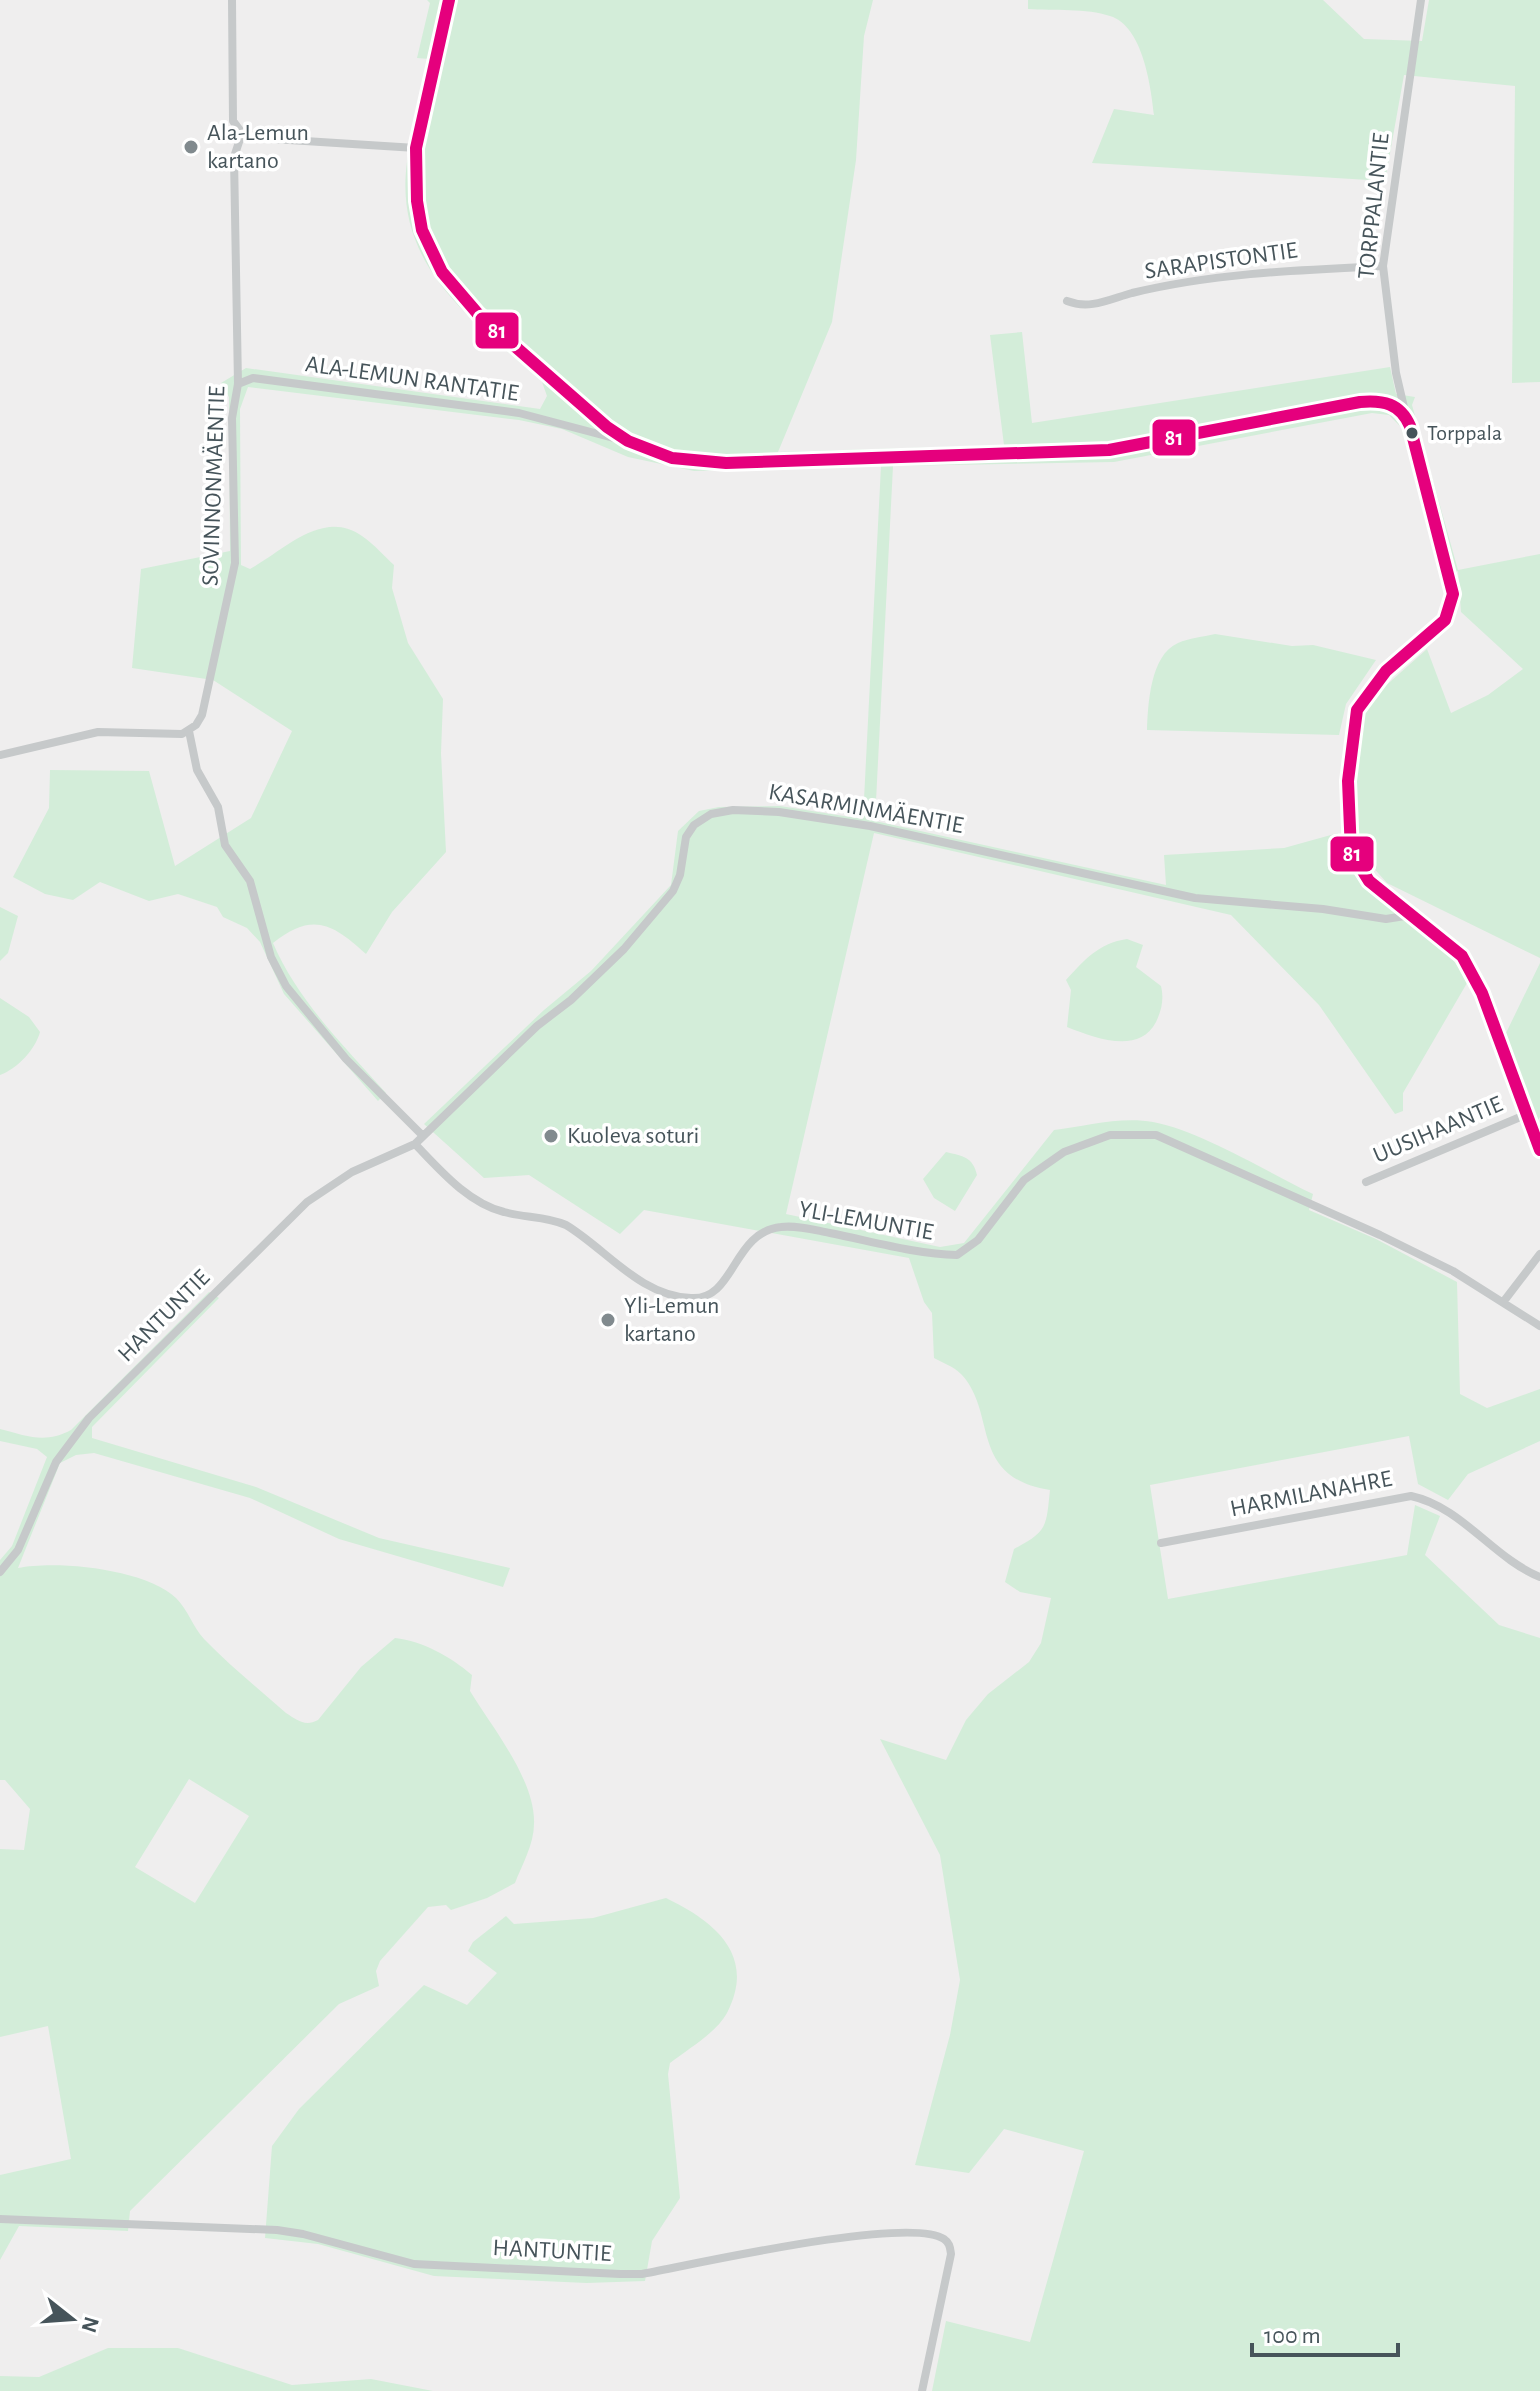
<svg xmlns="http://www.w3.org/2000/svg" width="1540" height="2391" viewBox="0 0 1540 2391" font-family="'Alegreya Sans',sans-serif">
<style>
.green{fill:#d3edd9;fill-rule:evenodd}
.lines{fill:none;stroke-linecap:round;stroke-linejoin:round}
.minor{stroke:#c6c9ca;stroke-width:8}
.tertiary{stroke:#c6c9ca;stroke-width:10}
.bus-1-casing{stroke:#fff;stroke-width:18}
.bus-1{stroke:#e5007d;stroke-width:12}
.poi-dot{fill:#818a8e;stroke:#fff;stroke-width:3}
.bus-dot{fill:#46545a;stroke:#fff;stroke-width:3}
.labels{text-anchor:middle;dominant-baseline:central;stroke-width:7;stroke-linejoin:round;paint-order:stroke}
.bus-label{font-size:22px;fill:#46545a;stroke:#fff;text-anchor:start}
.poi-label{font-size:24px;fill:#46545a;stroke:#fff;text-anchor:start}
.street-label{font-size:24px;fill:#46545a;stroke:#fff}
.line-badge{stroke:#fff;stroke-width:3}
.badge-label{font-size:22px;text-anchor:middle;font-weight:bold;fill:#fff}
</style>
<rect width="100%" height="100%" fill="#efeeee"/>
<path class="green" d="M427 0H873L864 36 856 160 832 322 778 452 1004 445 990 335 1022 332 1032 423 1390 367 1396 394 1415 397 1412 405 1458 570 1540 554V958L1387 883 1361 854 1355 817 1359 730 1367 708 1382 689 1427 649 1451 713 1488 695 1523 669 1461 612 1458 571 1443 579 1401 427 1389 415 1372 413 1114 462 893 466 875 821 1166 885 1164 855 1284 848 1338 833C1350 907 1440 918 1467 983L1403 1093V1111L1395 1114 1319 1005 1231 915 874 833 786 1214 940 1247 964 1243 1054 1130C1085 1126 1122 1116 1153 1122 1201 1131 1267 1172 1313 1194L1309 1210 1376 1239 1457 1282 1460 1394 1487 1408 1540 1389V1441L1468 1474 1448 1500 1418 1484 1409 1436 1150 1485 1168 1599 1407 1555 1415 1505 1440 1516 1425 1555 1499 1625 1540 1638V2391H932L946 2321 1030 2342 1084 2151 1004 2129 969 2173 915 2165 950 2035 960 1980 940 1855 880 1739 946 1760 966 1720 988 1694 1029 1662 1041 1643 1051 1598 1020 1592 1005 1582 1014 1549C1048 1531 1046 1527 1050 1490 968 1477 998 1413 961 1374 953 1366 943 1363 934 1358L932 1313 924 1302 909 1258 644 1210 620 1234 529 1175 484 1178 424 1124 544 1010 591 971 671 885 678 831 699 811 719 807 780 806 863 819 881 466 694 471 628 457 562 429 519 420 248 387 240 409 241 565 250 569C283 551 323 508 362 536 374 544 384 556 394 565L392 588 408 643 443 699 441 753 446 852 392 912 366 954C332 923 312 912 273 943 298 1001 344 1046 386 1093L378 1101 284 994 260 942 247 928 223 917 217 907 178 894 149 901 100 882 73 900 45 894 13 877 49 808 50 770 149 771 175 866 251 818 292 731 213 680 132 668 141 569 230 551 229 397 221 383 246 368 540 409 547 396 542 382C473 320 393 267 407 162 411 128 422 93 429 59L417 58 430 3Z
M1028 0H1323L1364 39 1422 41 1429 0H1540V382L1512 383 1515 86 1404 75 1385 181 1092 163 1114 109 1154 115C1151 87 1143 26 1110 16 1087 8 1053 11 1028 9Z
M1215 634 1292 646 1313 645 1376 660 1346 704 1339 735 1147 730C1148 705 1150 655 1178 643 1189 638 1203 637 1215 634Z
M0 907 18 916 8 953 0 961Z
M1127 939 1143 945 1136 967 1161 986C1164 999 1162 1009 1156 1022 1139 1055 1095 1038 1067 1027L1071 990 1066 980C1084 960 1099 943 1127 939Z
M1540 963V1117L1538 1120 1514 1064 1506 1033Z
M0 998 29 1017 40 1032C35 1050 17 1069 0 1075Z
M946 1152C963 1156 973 1157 977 1175L955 1211 934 1198 923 1179Z
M209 1292 219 1298 92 1427V1438L256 1487 379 1538 510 1568 503 1587 339 1539 250 1498 94 1453 76 1455 60 1463 18 1568C57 1560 146 1569 176 1598 188 1610 193 1627 204 1639 229 1665 259 1689 286 1713 297 1720 305 1727 318 1720L361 1667 395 1638C423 1641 451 1657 472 1675L470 1691C492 1727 536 1781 534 1824 534 1844 522 1865 515 1883L487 1898 451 1910 446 1905 428 1907 380 1961 376 1971 379 1986 339 2004 130 2211 128 2231 19 2226 0 2260V2175L71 2159 48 2026 0 2037V1849L24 1850 30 1809 5 1780H0V1560L12 1546 47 1457 37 1449 0 1441V1429C27 1436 45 1444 71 1430ZM189 1779 249 1816 195 1903 135 1867Z
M666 1898C714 1921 757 1955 727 2013 716 2033 688 2049 670 2063L668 2074 680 2198 652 2241 645 2281 587 2283 434 2276 318 2244 265 2238 272 2146 299 2109 424 1985 467 2005 497 1973 468 1951 473 1942 506 1916 514 1924 593 1918Z
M108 2348H178L292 2385 371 2379 433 2391H0V2376L39 2377Z"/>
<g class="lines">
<path class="minor" d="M242 133 273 139 416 148
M1067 301C1090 310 1110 299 1132 293 1215 273 1299 270 1383 266
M238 384 253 378 519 413 625 441
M1406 416 1396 373 1383 266 1421 0
M189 731 197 770 218 807 225 845 250 881 271 957 286 986 346 1059 422 1135
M0 755 98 732 182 734 196 725 202 715 235 563 232 418 238 384 234 157 242 133 233 121 232 0
M415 1144C440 1170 468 1203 504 1212 525 1218 546 1216 566 1225 606 1249 640 1296 691 1298 735 1301 732 1232 781 1227 797 1225 814 1230 830 1233 871 1241 915 1254 957 1255L978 1240 1024 1180 1064 1152 1110 1135H1156L1380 1235 1453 1271 1540 1326
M1366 1182 1525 1115
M1504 1301 1540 1254
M1161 1543 1411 1496C1462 1507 1493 1558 1540 1577
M0 1572 18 1550 56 1462 89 1418 307 1202 352 1172 415 1144 537 1026 571 1000 624 949 673 891 680 875 686 837 694 825 711 814 733 810 779 812 870 826 1195 898 1323 909 1386 919 1411 915
M0 2219 277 2230 303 2234 414 2264 620 2274H642C691 2265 909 2215 944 2239 950 2243 950 2248 951 2254L922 2391"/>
<path class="tertiary" d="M449 0 416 148 417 201 422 230 442 272 478 314 607 427 628 441 672 458 726 463 1109 450 1360 402C1383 400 1400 403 1410 426L1453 594 1445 620 1386 671 1357 710 1348 781 1351 852 1369 881 1462 956 1482 993 1540 1150"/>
<defs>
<path id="bus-1" d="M449 0 416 148 417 201 422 230 442 272 478 314 607 427 628 441 672 458 726 463 1109 450 1360 402C1383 400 1400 403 1410 426L1453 594 1445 620 1386 671 1357 710 1348 781 1351 852 1369 881 1462 956 1482 993 1540 1150"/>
</defs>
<use href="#bus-1" class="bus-1-casing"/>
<use href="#bus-1" class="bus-1"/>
</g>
<g class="poi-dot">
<circle cx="191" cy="147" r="8"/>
<circle cx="551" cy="1136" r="8"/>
<circle cx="608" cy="1320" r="8"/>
</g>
<circle class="bus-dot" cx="1412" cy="433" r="7"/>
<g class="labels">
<g class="bus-label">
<text x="1427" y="433">Torppala</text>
</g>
<g class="poi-label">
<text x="207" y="133">Ala-Lemun<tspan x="207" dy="28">kartano</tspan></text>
<text x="567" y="1136">Kuoleva soturi</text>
<text x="624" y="1306">Yli-Lemun<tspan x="624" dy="28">kartano</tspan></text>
</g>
<g class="street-label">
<text transform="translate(1374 206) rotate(-84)">TORPPALANTIE</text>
<text transform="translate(1221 261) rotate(-8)">SARAPISTONTIE</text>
<text transform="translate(412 379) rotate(8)">ALA-LEMUN RANTATIE</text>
<text transform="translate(214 486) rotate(-88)">SOVINNONMÄENTIE</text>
<text transform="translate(866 809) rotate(10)">KASARMINMÄENTIE</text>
<text transform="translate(1438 1130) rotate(-23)">UUSIHAANTIE</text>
<text transform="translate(866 1221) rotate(10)">YLI-LEMUNTIE</text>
<text transform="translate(164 1316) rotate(-45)">HANTUNTIE</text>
<text transform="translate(1311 1494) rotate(-11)">HARMILANAHRE</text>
<text transform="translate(552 2251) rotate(3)">HANTUNTIE</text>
</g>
</g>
<g class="line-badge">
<rect x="474" y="311" width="46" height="39" rx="8" fill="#e5007d"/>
<rect x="1151" y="418" width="46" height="39" rx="8" fill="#e5007d"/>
<rect x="1329" y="835" width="46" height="38" rx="8" fill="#e5007d"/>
</g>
<g class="badge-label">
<text x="497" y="338">81</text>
<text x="1174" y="445">81</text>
<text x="1352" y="861">81</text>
</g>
<g transform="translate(72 2319) rotate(107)" stroke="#ffffff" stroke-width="6" paint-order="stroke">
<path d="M0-6L14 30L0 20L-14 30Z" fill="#46545a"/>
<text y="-12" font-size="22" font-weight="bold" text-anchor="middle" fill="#46545a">N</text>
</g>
<path d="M1252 2343v12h146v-12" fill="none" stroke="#46545a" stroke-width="4"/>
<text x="1264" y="2343" font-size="24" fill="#46545a" stroke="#ffffff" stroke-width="6" paint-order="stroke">100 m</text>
</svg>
